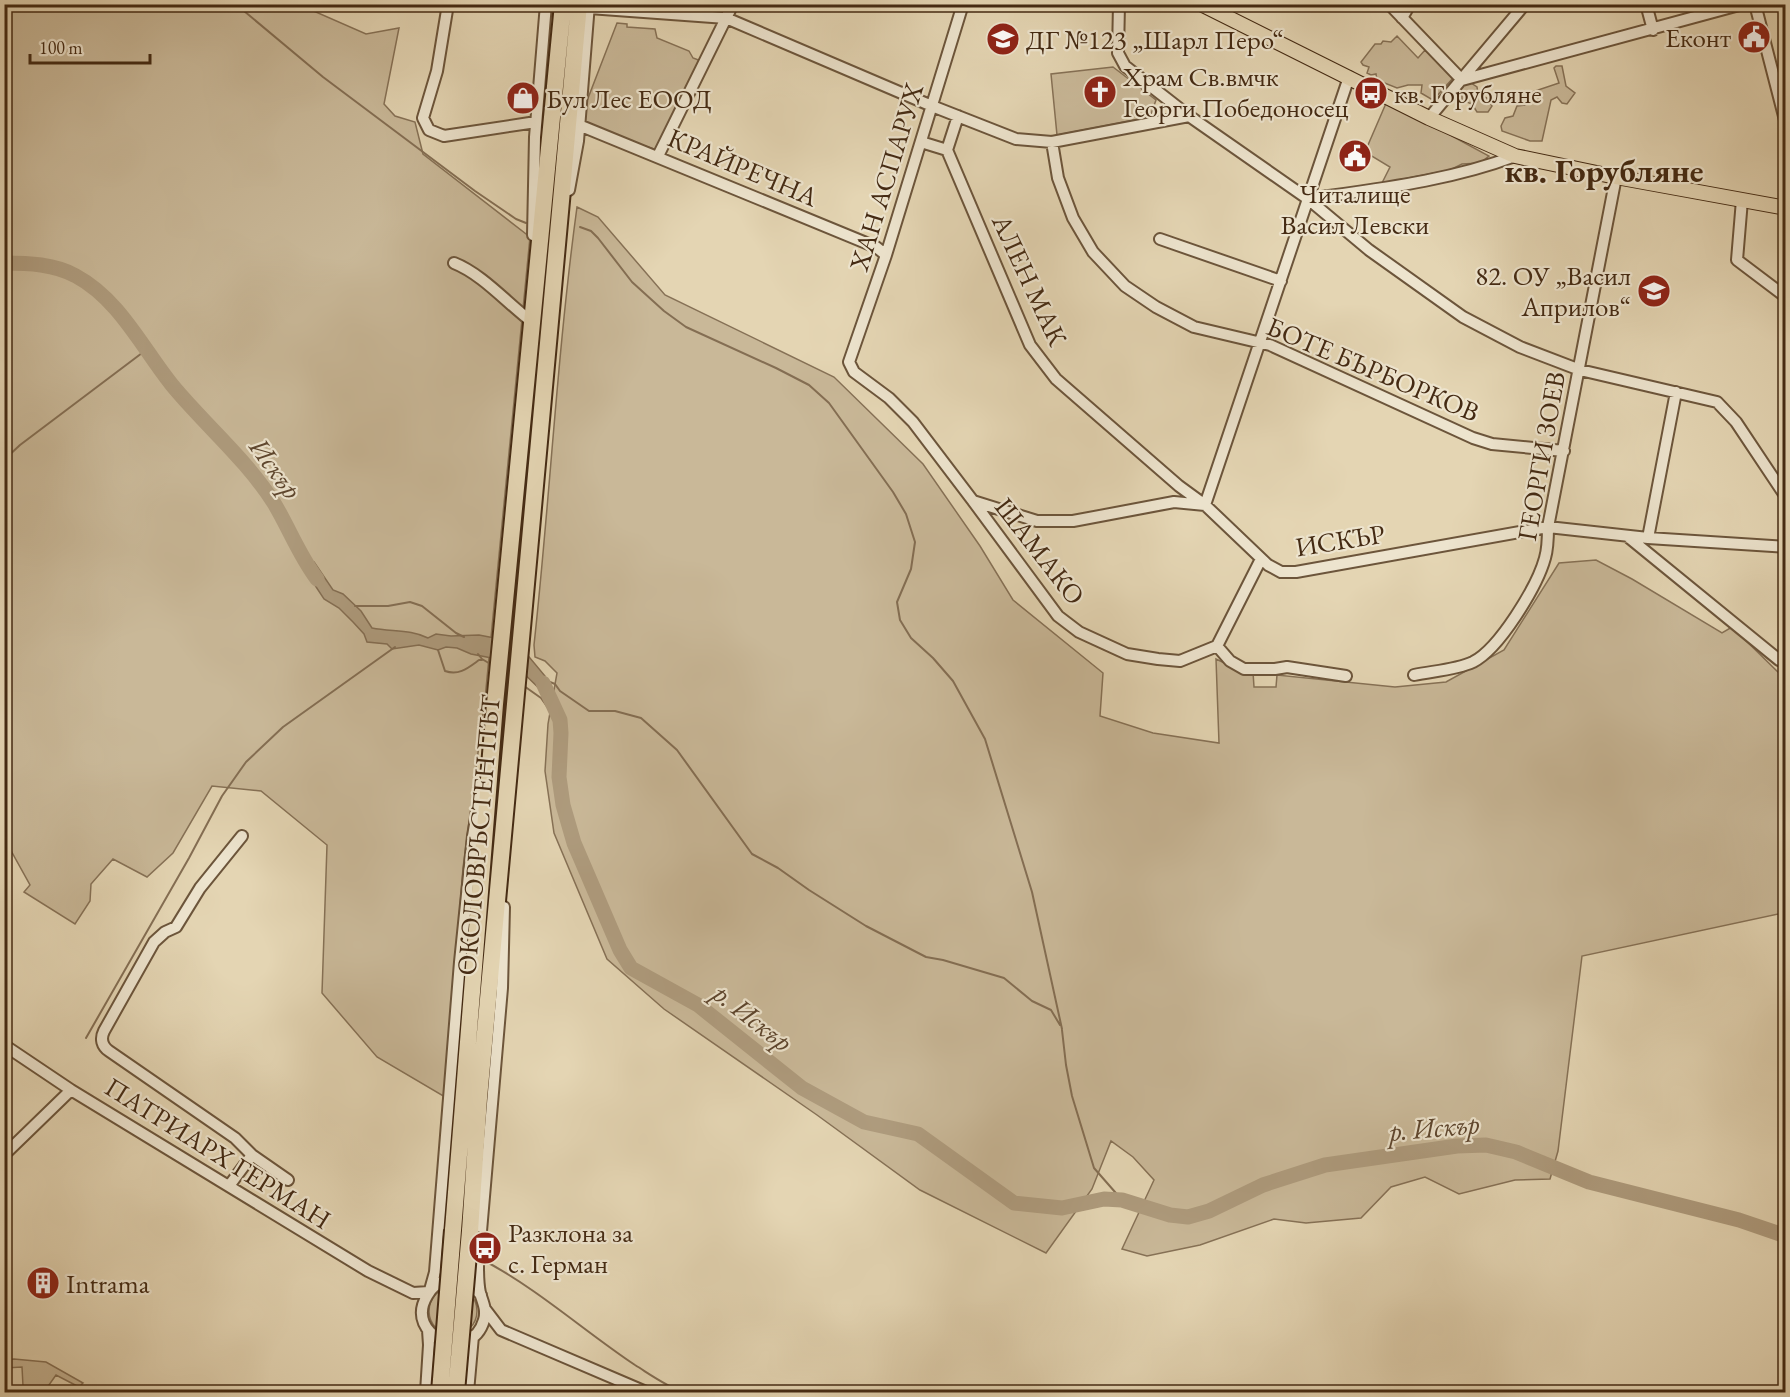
<svg xmlns="http://www.w3.org/2000/svg" width="1790" height="1397" viewBox="0 0 1790 1397" font-family="'EB Garamond',serif">
<style>
.green{fill:#c9b898;stroke:#867156;stroke-width:1.5}
.water{fill:#ae9b7d;stroke:#846e53;stroke-width:1.5}
.lines{fill:none;stroke-linecap:round;stroke-linejoin:round}
.stream{stroke:#846e53;stroke-width:2}
.river{stroke:#ae9b7d;stroke-width:15}
.minor-casing{stroke:#6c553b;stroke-width:14}
.major-casing{stroke:#442a13;stroke-width:16}
.highway-casing{stroke:#442a13;stroke-width:20}
.minor{stroke:#ede4ce;stroke-width:10}
.major{stroke:#e4d5b3;stroke-width:14}
.highway{stroke:#e4d5b3;stroke-width:16}
.highway-bridge-casing{stroke:#442a13;stroke-width:20;stroke-linecap:butt}
.highway-bridge{stroke:#e4d5b3;stroke-width:16}
.labels{text-anchor:middle;dominant-baseline:central;stroke-width:4.5;stroke-linejoin:round;paint-order:stroke}
.poi-label{font-size:27px;fill:#442a13;stroke:#ede4ce;text-anchor:start}
.street-label{font-size:27px;fill:#442a13;stroke:#ede4ce}
.water-label{font-size:28px;font-style:italic;fill:#5e462e;stroke:#ede4ce}
.district-label{font-size:33px;font-weight:bold;fill:#442a13;stroke:#ede4ce}
</style>
<rect width="100%" height="100%" fill="#e4d5b3"/>
<filter id="stains"><feTurbulence type="fractalNoise" baseFrequency=".00333" numOctaves="4"/><feColorMatrix values="0 0 0 0 .2 0 0 0 0 .09 0 0 0 0 .02 0 0 0 .5 -.17"/></filter>
<radialGradient id="worn" r=".72"><stop offset=".6" stop-color="#630" stop-opacity="0"/><stop offset="1" stop-color="#630" stop-opacity=".3"/></radialGradient>
<path class="green" d="M4 5H300L366 34 399 28 384 104 395 116 415 122 423 154 530 237 485 699 463 868 445 1097 377 1057 322 993 327 845 261 791 212 786 173 853 147 877 113 859 91 884 90 901 75 924 24 892 30 885 4 838Z
M617 23 627 24V27L655 29 657 38 689 51 693 58 701 61 657 150 584 126 585 106Z
M1397 36 1418 58 1425 50 1454 77 1435 98 1431 99 1421 93 1422 85H1408L1397 88 1377 80 1376 74 1371 75 1367 73 1369 67 1363 65 1361 62 1375 44H1381L1383 41 1391 42Z
M1556 66H1562L1566 86 1575 93 1567 104 1562 103 1557 97 1551 100 1542 141H1530L1502 131 1501 126 1505 118 1513 116 1517 106 1525 105 1532 100V92L1559 83 1554 68Z
M1113 67 1156 100 1150 117 1057 135 1051 74Z
M1468 81 1477 87 1478 94 1487 98 1492 106 1488 112H1477L1472 104 1462 100 1461 86Z
M1387 101 1489 156 1480 163 1462 164 1450 170 1382 183 1390 167 1365 152Z
M577 207 598 217 665 295 834 377 923 464 980 546 1013 600 1103 673 1100 716 1153 733 1219 743 1216 659 1233 667 1253 672 1254 687H1276L1277 675 1395 687 1446 682 1504 650 1559 563 1596 560 1632 579 1722 633 1732 627 1779 673 1785 674V919L1778 914 1582 956 1558 1151 1550 1179 1515 1180 1459 1194 1425 1177 1391 1187 1361 1218 1306 1223 1274 1219 1200 1245 1147 1256 1122 1249 1154 1180 1133 1157 1111 1141 1092 1189 1046 1253 920 1190 817 1115 664 1009 607 959 554 833 545 771 548 724 557 673 545 661 535 657 534 645C550 499 557 353 577 207Z
M429 1311a24 24 0 1 1 48 0a24 24 0 1 1-48 0Z
M14 1359 46 1362 83 1383 79 1387 56 1375 44 1392H27L23 1386 22 1367 5 1368V1360Z"/>
<path class="water" d="M314 562 333 590 343 594 361 611 372 628C391 632 411 629 428 638L436 634 451 636 479 635 510 641 525 652 545 676 551 700 515 665 502 660 471 654 457 648 446 647 438 650 419 645 392 649 387 644 367 642 364 634 353 622 339 608 324 599 301 564Z"/>
<g class="lines">
<path class="stream" d="M230 4 244 11 323 77 475 191 516 219 526 223
M580 227 591 231 598 238 632 282 664 311 686 327 776 368 809 385 829 403 893 492 906 514 915 542 911 569 897 602 900 620 911 638 933 658 953 681 985 739 1032 892 1062 1029
M4 460 20 445 146 350
M355 606H388L410 602 422 606 456 633 464 637
M438 650 445 671C459 676 468 668 479 660H482
M478 654 482 659 492 665
M545 680 555 684 560 691 589 711H615L641 718 677 750 752 854 778 868 809 890 866 926 926 957 943 960 1004 978 1032 1001 1051 1010 1060 1025
M524 686 541 698 553 715 560 720
M1062 1030 1066 1065 1072 1096 1094 1168 1122 1200
M86 1038 189 858 222 796 246 762 283 727 395 647
M483 1260C538 1289 584 1331 635 1365 651 1375 666 1386 683 1392"/>
<path class="river" d="M4 263C28 263 55 264 76 276 119 299 143 349 172 385 205 425 246 459 274 503 289 528 299 555 317 579
M543 683 560 720 561 733 559 777 563 805 574 843 620 950 631 968 698 1005 802 1088 864 1122 918 1134 1014 1203 1062 1208 1104 1199 1122 1200 1170 1215 1188 1217 1209 1211 1263 1185 1325 1165 1457 1146 1486 1145 1516 1152 1589 1182 1739 1220 1786 1236"/>
<defs>
<path id="minor" d="M448 4 437 71 423 118 429 130 444 136 536 122
M963 4 886 255 849 362 854 372 889 398 913 422 973 501 1037 521H1073L1174 502 1205 505 1268 565 1281 572H1296L1548 527 1648 538 1786 547
M1119 4 1118 53 1125 66 1189 116 1308 199 1369 250 1463 317 1520 347 1580 370 1717 402 1736 422 1786 497
M1389 4 1462 80 1743 4
M1646 4 1653 30
M1755 4 1786 124
M589 8 726 18 932 106 1016 139 1052 142 1189 116
M1402 18 1410 4
M1429 118 1525 4
M579 125 876 247 886 255
M921 142 947 150
M1052 142 1058 178 1073 218 1093 252 1125 286 1156 307 1194 327 1270 345 1473 438 1492 444 1564 451
M947 150 1030 345 1056 379 1179 486 1205 505 1349 77
M947 150 958 116
M658 156 733 4
M569 190 578 141 589 4
M1308 199C1377 189 1449 181 1515 156
M1742 200 1737 260 1786 297
M533 235 535 137 546 4
M1160 239 1281 281
M454 263C482 274 507 303 532 322
M973 501 1058 616 1079 632 1127 654 1158 659 1180 661 1217 646 1261 559
M1627 536 1779 660 1786 663
M1648 538 1676 392
M1217 646 1230 661 1244 669H1275L1287 667 1346 676
M1414 675C1433 671 1456 670 1473 662 1499 649 1537 587 1545 558 1548 548 1548 537 1548 527L1616 177
M4 1045 71 1090 368 1271 413 1293 429 1292
M4 1155 71 1090
M252 1155 288 1180
M229 1186 252 1155 235 1138 109 1051C102 1046 100 1039 104 1031L154 942 165 932 176 927 200 888 242 836
M430 1290 435 1272 460 962 473 836 482 784
M481 1295C473 1285 462 1278 449 1280 439 1282 431 1287 427 1296 403 1336 471 1365 484 1320 487 1310 483 1303 480 1293 478 1284 478 1275 478 1266L502 988 504 907
M485 1309 501 1330 646 1392
M426 1392 429 1345 428 1330
M468 1392 473 1336"/>
<path id="major" d="M1201 4 1429 118 1515 156 1616 177 1786 208"/>
<path id="highway" d="M453 1230 495 704 563 4
M470 1231 479 1098 579 4"/>
</defs>
<use href="#minor" class="minor-casing"/>
<use href="#major" class="major-casing"/>
<use href="#highway" class="highway-casing"/>
<use href="#minor" class="minor"/>
<use href="#major" class="major"/>
<use href="#highway" class="highway"/>
<defs>
<path id="highway-bridge" d="M440 1392 453 1230
M456 1392 470 1231"/>
</defs>
<use href="#highway-bridge" class="highway-bridge-casing"/>
<use href="#highway-bridge" class="highway-bridge"/>
</g>
<defs>
<symbol id="civic-disc" viewBox="-11 -11 22 22"><circle r="9.5" fill="#8f2418" stroke="#ede4ce"/><path d="M-.6-6.5H3V-4.5H.6V-3L4-1V1h2V6H-6V1h2V-1L-.6-3ZM-1.2 2.5V6h2.4V2.5Z" fill="#fff"/></symbol>
<symbol id="school-disc" viewBox="-11 -11 22 22"><circle r="9.5" fill="#8f2418" stroke="#ede4ce"/><path d="M0-5L7-2L0 1L-7-2ZM-4 1L0 2.5L4 1V4Q0 6-4 4Z" fill="#fff"/></symbol>
<symbol id="church-disc" viewBox="-11 -11 22 22"><circle r="9.5" fill="#8f2418" stroke="#ede4ce"/><path d="M-1.2-6h2.4v3.5h3.3v2.4h-3.3V6h-2.4V-.1h-3.3v-2.4h3.3Z" fill="#fff"/></symbol>
<symbol id="bus-disc" viewBox="-11 -11 22 22"><circle r="9.5" fill="#8f2418" stroke="#ede4ce"/><path d="M-5-6H5V4H4V6H2V4H-2V6H-4V4H-5ZM-3.5-4V0h7V-4ZM-3.5 1.2v1.5H-2V1.2ZM2 1.2v1.5H3.5V1.2Z" fill="#fff"/></symbol>
<symbol id="shop-disc" viewBox="-11 -11 22 22"><circle r="9.5" fill="#8f2418" stroke="#ede4ce"/><path d="M-5-2.5h2.3a2.7 3.5 0 0 1 5.4 0H5L5.5 6h-11ZM-1.5-2.5h3a1.5 2.3 0 0 0-3 0Z" fill="#fff"/></symbol>
<symbol id="building-disc" viewBox="-11 -11 22 22"><circle r="9.5" fill="#8f2418" stroke="#ede4ce"/><path d="M-4-6H4V6H1V3H-1V6H-4ZM-2.5-4.3h1.7v1.8h-1.7ZM.8-4.3h1.7v1.8H.8ZM-2.5-1h1.7V.8h-1.7ZM.8-1h1.7V.8H.8Z" fill="#fff"/></symbol>
</defs>
<g fill-rule="evenodd">
<use href="#civic-disc" x="1735" y="18" width="38" height="38"/>
<use href="#school-disc" x="984" y="20" width="38" height="38"/>
<use href="#church-disc" x="1081" y="73" width="38" height="38"/>
<use href="#bus-disc" x="1352" y="74" width="38" height="38"/>
<use href="#shop-disc" x="504" y="79" width="38" height="38"/>
<use href="#civic-disc" x="1336" y="137" width="38" height="38"/>
<use href="#school-disc" x="1635" y="272" width="38" height="38"/>
<use href="#bus-disc" x="466" y="1229" width="38" height="38"/>
<use href="#building-disc" x="24" y="1264" width="38" height="38"/>
</g>
<g class="labels">
<g class="poi-label">
<text x="1731" y="37" text-anchor="end">Еконт</text>
<text x="1026" y="39">ДГ №123 „Шарл Перо“</text>
<text x="1123" y="76">Храм Св.вмчк<tspan x="1123" dy="31">Георги Победоносец</tspan></text>
<text x="1394" y="93">кв. Горубляне</text>
<text x="546" y="98">Бул Лес ЕООД</text>
<text x="1355" y="193" text-anchor="middle">Читалище<tspan x="1355" dy="31">Васил Левски</tspan></text>
<text x="1631" y="275" text-anchor="end">82. ОУ „Васил<tspan x="1631" dy="31">Априлов“</tspan></text>
<text x="508" y="1232">Разклона за<tspan x="508" dy="31">с. Герман</tspan></text>
<text x="66" y="1283">Intrama</text>
</g>
<g class="street-label">
<text transform="translate(743 167) rotate(23)">КРАЙРЕЧНА</text>
<text transform="translate(886 177) rotate(-73)">ХАН АСПАРУХ</text>
<text transform="translate(1030 280) rotate(65)">АЛЕН МАК</text>
<text transform="translate(1373 369) rotate(23)">БОТЕ БЪРБОРКОВ</text>
<text transform="translate(1541 456) rotate(-80)">ГЕОРГИ ЗОЕВ</text>
<text transform="translate(1340 540) rotate(-9)">ИСКЪР</text>
<text transform="translate(1040 551) rotate(52)">ШАМАКО</text>
<text transform="translate(478 835) rotate(-85)">ОКОЛОВРЪСТЕН ПЪТ</text>
<text transform="translate(218 1153) rotate(32)">ПАТРИАРХ ГЕРМАН</text>
</g>
<g class="water-label">
<text transform="translate(276 468) rotate(54)">Искър</text>
<text transform="translate(753 1017) rotate(38)">р. Искър</text>
<text transform="translate(1434 1127) rotate(-5)">р. Искър</text>
</g>
<g class="district-label">
<text x="1604" y="170">кв. Горубляне</text>
</g>
</g>
<rect width="1790" height="1397" fill="none" stroke="#e4d5b3" stroke-width="24"/>
<rect x="6" y="6" width="1778" height="1385" fill="none" stroke="#442a13" stroke-width="3"/>
<rect x="12" y="12" width="1766" height="1373" fill="none" stroke="#442a13" stroke-width="1.5"/>
<path d="M30 54v9h120v-9" fill="none" stroke="#442a13" stroke-width="3"/>
<text x="39" y="54" font-size="18" fill="#442a13" stroke="#ede4ce" stroke-width="4.5" paint-order="stroke">100 m</text>
<rect width="100%" height="100%" filter="url(#stains)"/>
<rect width="100%" height="100%" fill="url(#worn)"/>
</svg>
